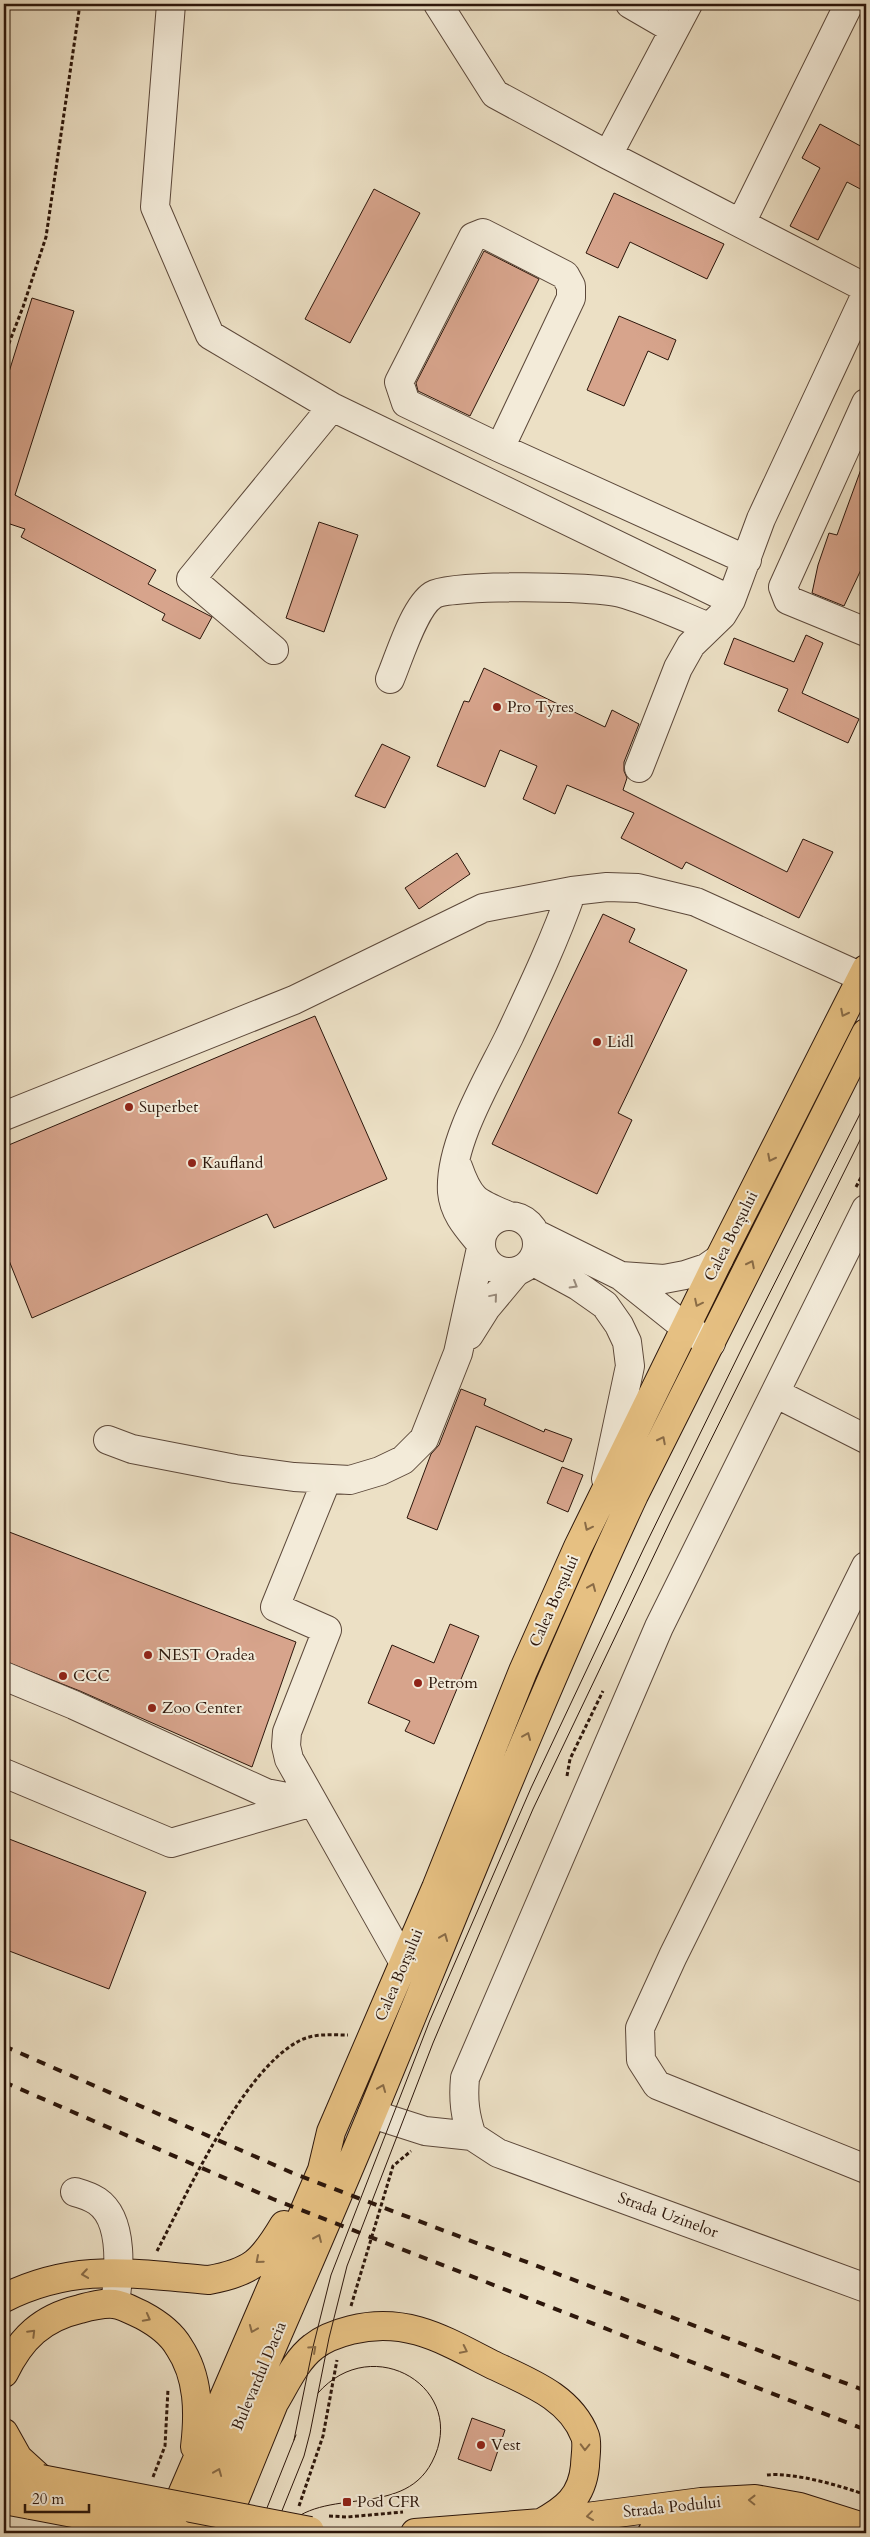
<svg xmlns="http://www.w3.org/2000/svg" width="870" height="2537" viewBox="0 0 870 2537" font-family="Cardo,serif">
<style>
.building{fill:#d7a48c;stroke:#2c160b}
.lines{fill:none;stroke-linecap:round;stroke-linejoin:round}
.minor-casing{stroke:#5c483a;stroke-width:30}
.major-casing{stroke:#2c160b;stroke-width:30}
.path{stroke:#2c160b;stroke-width:3;stroke-dasharray:4 2.5;stroke-linecap:butt}
.minor{stroke:#f3ebd9;stroke-width:28}
.major{stroke:#e6c082;stroke-width:28}
.tram{stroke:#2c160b;stroke-width:1}
.rail{stroke:#2c160b;stroke-width:4;stroke-dasharray:9 9;stroke-linecap:butt}
.major-bridge-casing{stroke:#2c160b;stroke-width:30;stroke-linecap:butt}
.major-bridge{stroke:#e6c082;stroke-width:28}
.oneway{stroke:#896b46}
.oneway2{stroke:#998b7c}
.poi-dot{fill:#8f2418;stroke:#f3ebd9;stroke-width:2}
.labels{text-anchor:middle;dominant-baseline:central;stroke-width:4;stroke-linejoin:round;paint-order:stroke}
.poi-label{font-size:16px;fill:#2c160b;stroke:#f3ebd9;text-anchor:start}
.street-label{font-size:16px;fill:#2c160b;stroke:#f3ebd9}
</style>
<rect width="100%" height="100%" fill="#ece0c5"/>
<filter id="stains"><feTurbulence type="fractalNoise" baseFrequency=".004" numOctaves="4"/><feColorMatrix values="0 0 0 0 .2 0 0 0 0 .09 0 0 0 0 .02 0 0 0 .5 -.17"/></filter>
<radialGradient id="worn" r=".72"><stop offset=".6" stop-color="#630" stop-opacity="0"/><stop offset="1" stop-color="#630" stop-opacity=".3"/></radialGradient>
<path class="building" d="M820 124 866 149V192L847 182 818 240 790 226 820 168 802 158Z
M374 189 420 213 350 343 305 319Z
M614 193 724 244 707 279 630 242 618 268 586 253Z
M484 251 539 279 470 416 418 391 416 383Z
M32 298 74 311 15 495 156 570 148 584 212 617 200 639 162 620 165 614 21 537 25 529 4 522V388Z
M619 316 676 340 668 360 648 351 624 406 587 390Z
M864 461H866V559L844 606 812 593 818 565 829 533 837 535Z
M319 522 358 535 324 632 286 618Z
M806 635 823 643 802 693 859 719 848 743 778 711 788 689 724 664 734 638 794 662Z
M484 668 605 727 612 710 639 724 624 762V771L627 778 623 790 787 872 803 839 833 852 799 918 686 862 682 869 621 838 634 813 567 785 555 814 523 799 537 766 500 750 485 787 437 766 464 701 469 702Z
M382 744 410 757 385 808 355 796Z
M457 853 470 874 419 909 405 888Z
M603 914 635 929 629 942 687 970 618 1113 632 1120 597 1194 492 1144Z
M315 1016 387 1179 274 1228 267 1214 32 1318 4 1248V1147Z
M461 1389 486 1399 484 1405 544 1432 545 1429 572 1439 563 1462 476 1426 437 1530 407 1518 431 1454 439 1445Z
M562 1467 583 1475 568 1512 547 1503Z
M4 1530 296 1642 252 1767 80 1691 4 1661Z
M450 1624 479 1636 434 1744 405 1731 410 1721 368 1703 392 1645 434 1663Z
M4 1837 146 1892 109 1989 4 1949Z
M472 2418 505 2430 491 2471 458 2459Z"/>
<g class="lines">
<defs>
<path id="minor" d="M171 4 155 207 210 335 332 407 731 600
M438 4 495 94 608 155 866 288
M630 4 673 29
M608 155 688 4
M741 223 849 4
M866 403 783 587 788 600 866 632
M500 448 571 298V286L565 275 483 233 473 237 399 382 406 403 500 448 747 560
M274 650 191 579 332 407
M390 679C399 658 414 607 433 595 451 584 596 586 621 593 651 601 681 616 709 627
M639 768 678 668 691 645 722 615 731 600 761 519 866 294
M4 1116 294 1000 483 908 572 891 607 887 638 888 696 902 866 979
M458 1167C470 1201 476 1202 509 1216
M481 1244a28 28 0 1 1 56 0a28 28 0 1 1-56 0Z
M536 1234 621 1276 664 1279 685 1275 706 1268 719 1259
M481 1244C468 1228 454 1214 452 1192 449 1144 488 1080 509 1037 532 988 554 942 572 891
M532 1261 578 1286 605 1305 619 1325 627 1342 630 1366 606 1479
M621 1276 686 1328 711 1343
M469 1335 486 1308 516 1272
M775 1393 866 1439
M108 1440 132 1449 235 1469 294 1477 350 1480 380 1471 403 1460 424 1439 458 1353 481 1248
M327 1479 275 1607 327 1630 287 1732 286 1746 289 1759 404 1963
M866 1566 673 1956 640 2028 641 2060 657 2085 866 2169
M4 1676 74 1705 266 1793 313 1802
M4 1773 171 1843 309 1803
M372 2114 425 2131 472 2136 498 2153 866 2288
M472 2136C465 2116 463 2100 465 2078L659 1627 866 1209
M75 2192C82 2194 91 2197 97 2201 125 2220 119 2275 115 2304"/>
<path id="major" d="M4 2298C76 2262 133 2274 209 2280 252 2272 262 2262 284 2225
M4 2373C21 2338 42 2318 80 2309 91 2306 102 2303 114 2304 123 2305 133 2311 142 2315 157 2323 171 2333 179 2347 199 2377 199 2413 195 2447
M274 2403C285 2385 296 2360 313 2347 324 2338 339 2333 351 2330 406 2316 444 2340 491 2364 526 2381 570 2396 585 2436 588 2444 585 2458 585 2466 582 2497 566 2509 541 2523
M4 2433 18 2458 41 2479
M4 2473 41 2479
M4 2500 31 2505
M168 2527 322 2170 331 2132 436 1888 523 1671 578 1547 719 1259 866 969
M193 2533C251 2392 315 2252 373 2111 458 1905 540 1697 634 1495L866 1033
M221 2533 274 2403 276 2385
M415 2533 541 2523 701 2502 755 2499 800 2507 866 2528
M652 2533 718 2526 779 2528 817 2533"/>
</defs>
<use href="#minor" class="minor-casing"/>
<use href="#major" class="major-casing"/>
<path class="path" d="M4 356 23 307 46 237 80 4
M856 1187 866 1168
M567 1776 570 1759 603 1691
M157 2251C187 2194 242 2071 299 2041 314 2033 331 2035 348 2035
M351 2306 393 2166 411 2151
M767 2475C793 2472 842 2486 866 2495
M153 2477 165 2446 168 2389
M299 2506 323 2436 337 2360
M329 2516 347 2517 403 2512"/>
<use href="#minor" class="minor"/>
<use href="#major" class="major"/>
<path class="tram" d="M294 2440 313 2347 331 2275 430 2020 531 1788 644 1548 742 1348 866 1102
M257 2533 296 2435
M273 2533 304 2456 310 2433 329 2338 347 2266 433 2043 495 1897 533 1809 670 1522 866 1128
M281 2533C315 2482 401 2522 432 2462 470 2389 373 2330 318 2393"/>
<path class="rail" d="M4 2046 295 2174 866 2391
M4 2082 273 2199 866 2430"/>
<defs>
<path id="major-bridge" d="M41 2479 310 2531
M31 2505 178 2533"/>
</defs>
<use href="#major-bridge" class="major-bridge-casing"/>
<use href="#major-bridge" class="major-bridge"/>
</g>
<defs><path id="oneway-chevron" d="M-2-3.5L2.5 0L-2 3.5" fill="none" stroke-width="1.6" stroke-linecap="round" stroke-linejoin="round" transform="scale(1.25)"/></defs>
<g class="oneway">
<use href="#oneway-chevron" transform="translate(844 1013) rotate(117)"/>
<use href="#oneway-chevron" transform="translate(771 1158) rotate(117)"/>
<use href="#oneway-chevron" transform="translate(751 1264) rotate(-63)"/>
<use href="#oneway-chevron" transform="translate(698 1303) rotate(116)"/>
<use href="#oneway-chevron" transform="translate(662 1440) rotate(-63)"/>
<use href="#oneway-chevron" transform="translate(588 1527) rotate(116)"/>
<use href="#oneway-chevron" transform="translate(592 1587) rotate(-67)"/>
<use href="#oneway-chevron" transform="translate(527 1736) rotate(-67)"/>
<use href="#oneway-chevron" transform="translate(444 1937) rotate(-68)"/>
<use href="#oneway-chevron" transform="translate(382 2088) rotate(-68)"/>
<use href="#oneway-chevron" transform="translate(318 2238) rotate(-66)"/>
<use href="#oneway-chevron" transform="translate(259 2260) rotate(139)"/>
<use href="#oneway-chevron" transform="translate(85 2274) rotate(172)"/>
<use href="#oneway-chevron" transform="translate(147 2318) rotate(28)"/>
<use href="#oneway-chevron" transform="translate(253 2329) rotate(113)"/>
<use href="#oneway-chevron" transform="translate(32 2333) rotate(-45)"/>
<use href="#oneway-chevron" transform="translate(313 2349) rotate(-42)"/>
<use href="#oneway-chevron" transform="translate(464 2350) rotate(26)"/>
<use href="#oneway-chevron" transform="translate(585 2447) rotate(91)"/>
<use href="#oneway-chevron" transform="translate(218 2472) rotate(-68)"/>
<use href="#oneway-chevron" transform="translate(752 2500) rotate(-179)"/>
<use href="#oneway-chevron" transform="translate(590 2516) rotate(173)"/>
</g>
<g class="oneway2">
<use href="#oneway-chevron" transform="translate(574 1285) rotate(30)"/>
<use href="#oneway-chevron" transform="translate(494 1297) rotate(-50)"/>
</g>
<g class="poi-dot">
<circle cx="497" cy="707" r="5"/>
<circle cx="597" cy="1042" r="5"/>
<circle cx="129" cy="1107" r="5"/>
<circle cx="192" cy="1163" r="5"/>
<circle cx="148" cy="1655" r="5"/>
<circle cx="63" cy="1676" r="5"/>
<circle cx="418" cy="1683" r="5"/>
<circle cx="152" cy="1708" r="5"/>
<circle cx="481" cy="2445" r="5"/>
<rect x="342" y="2497" width="10" height="10" rx="2.5"/>
</g>
<g class="labels">
<g class="poi-label">
<text x="507" y="707">Pro Tyres</text>
<text x="607" y="1042">Lidl</text>
<text x="139" y="1107">Superbet</text>
<text x="202" y="1163">Kaufland</text>
<text x="158" y="1655">NEST Oradea</text>
<text x="73" y="1676">CCC</text>
<text x="428" y="1683">Petrom</text>
<text x="162" y="1708">Zoo Center</text>
<text x="491" y="2445">Vest</text>
<text x="357" y="2502">Pod CFR</text>
</g>
<g class="street-label">
<text transform="translate(731 1236) rotate(-63)">Calea Borșului</text>
<text transform="translate(554 1601) rotate(-66)">Calea Borșului</text>
<text transform="translate(399 1975) rotate(-67)">Calea Borșului</text>
<text transform="translate(668 2215) rotate(20)">Strada Uzinelor</text>
<text transform="translate(259 2376) rotate(-67)">Bulevardul Dacia</text>
<text transform="translate(672 2507) rotate(-6)">Strada Podului</text>
</g>
</g>
<rect width="870" height="2537" fill="none" stroke="#ece0c5" stroke-width="20"/>
<rect x="5" y="5" width="860" height="2527" fill="none" stroke="#2c160b" stroke-width="2.5"/>
<rect x="10" y="10" width="850" height="2517" fill="none" stroke="#2c160b"/>
<path d="M25 2504v8h64v-8" fill="none" stroke="#2c160b" stroke-width="2.5"/>
<text x="32" y="2504" font-size="15" fill="#2c160b" stroke="#f3ebd9" stroke-width="4" paint-order="stroke">20 m</text>
<rect width="100%" height="100%" filter="url(#stains)"/>
<rect width="100%" height="100%" fill="url(#worn)"/>
</svg>
